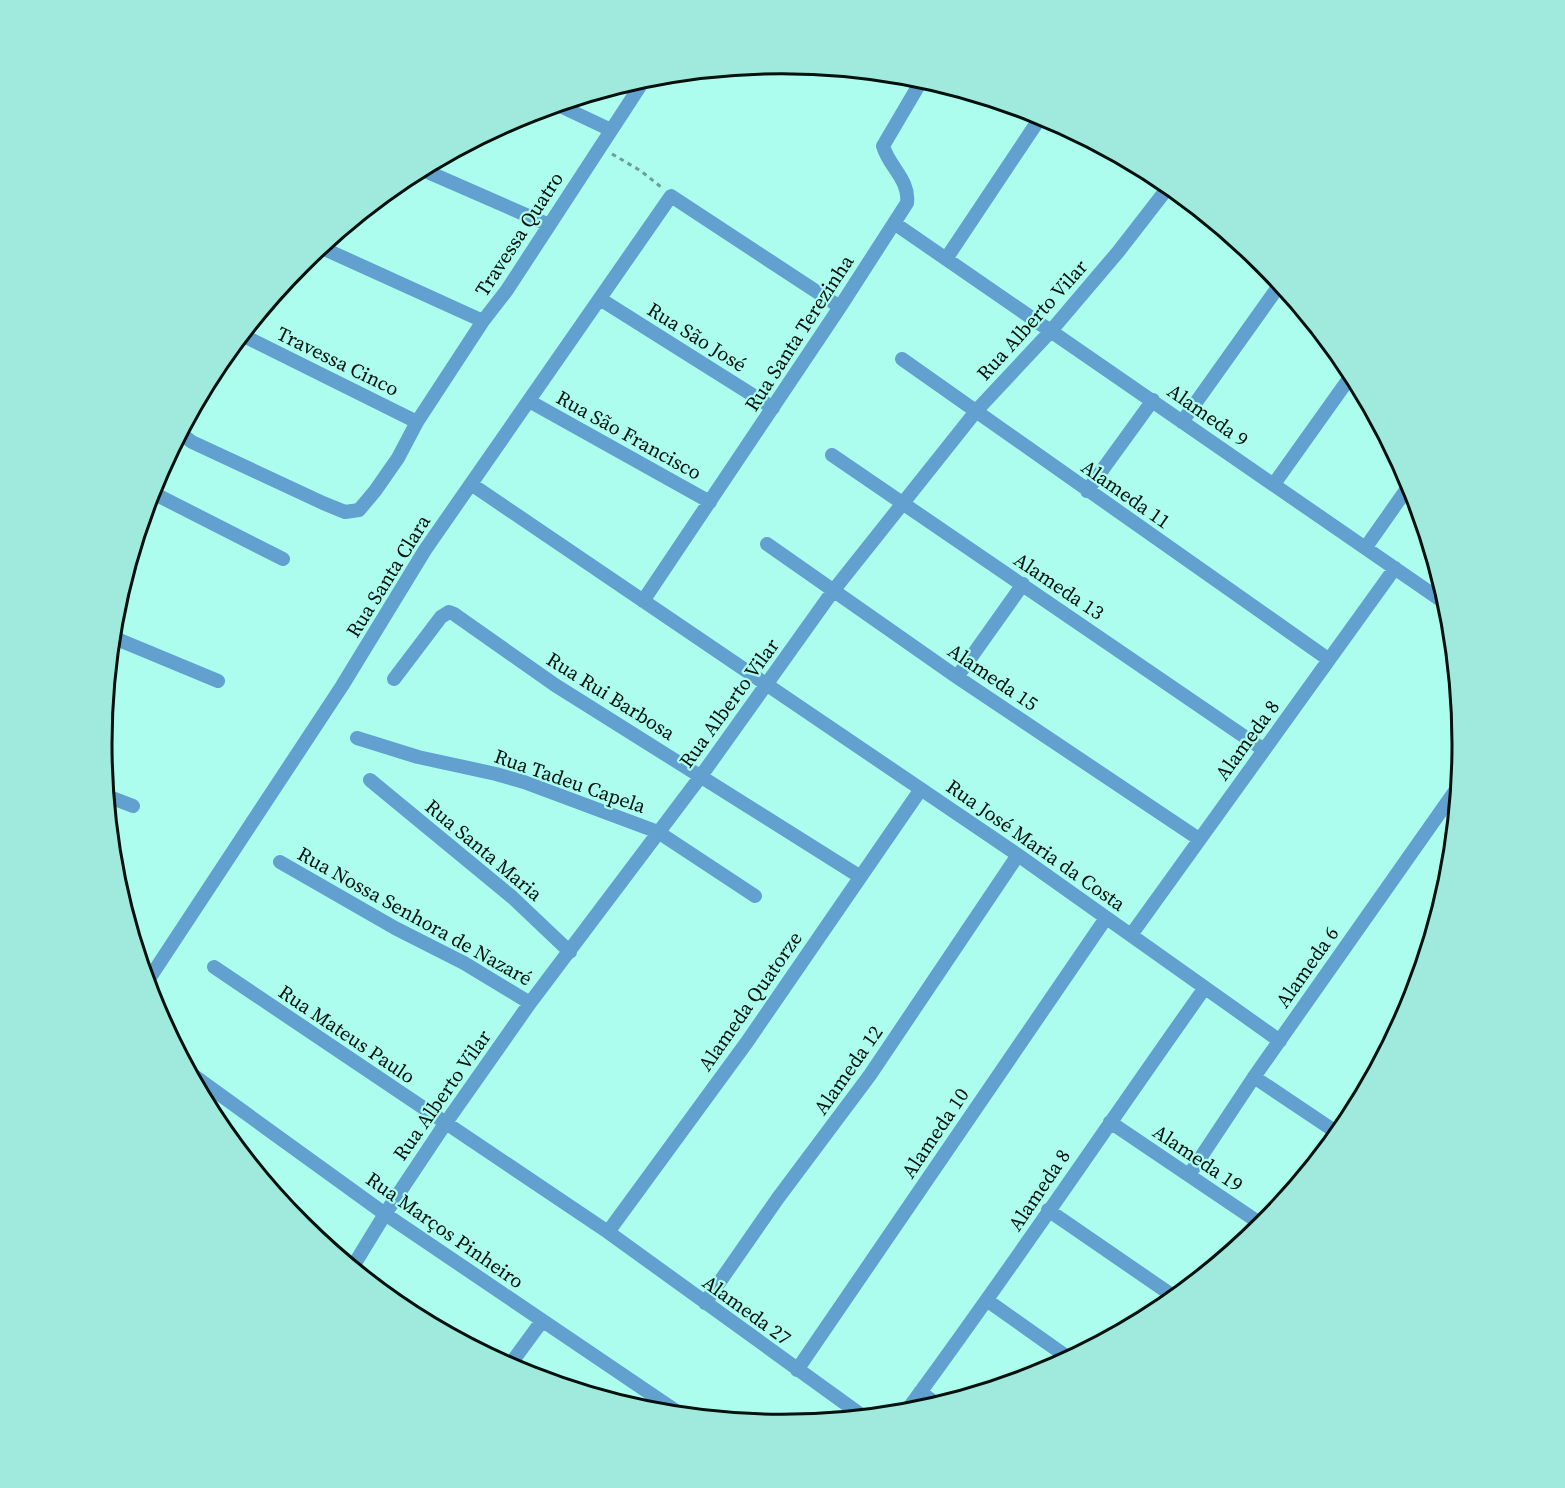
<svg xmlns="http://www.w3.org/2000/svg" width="1565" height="1488" viewBox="0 0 1565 1488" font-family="'Source Serif 4',serif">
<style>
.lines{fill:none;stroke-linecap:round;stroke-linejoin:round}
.path{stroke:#699f96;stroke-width:3;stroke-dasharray:4.5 4.5;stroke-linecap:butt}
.street{stroke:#61a0cf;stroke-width:14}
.labels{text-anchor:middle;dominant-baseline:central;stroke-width:4.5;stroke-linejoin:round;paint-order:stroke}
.street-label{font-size:20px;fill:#00100d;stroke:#adfdef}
.rim{fill:none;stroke:#00100d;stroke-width:3}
</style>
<rect width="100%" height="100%" fill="#adfdef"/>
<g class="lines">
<path class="path" d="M612 154 641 171 661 187"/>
<path class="street" d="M556 104 611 130
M421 169 549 225
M894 223 1448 605
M320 247 483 321 507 290 646 77
M946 259 1042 115
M600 299 773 408
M242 335 417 422
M902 359 1328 659
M529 401 710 502
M1182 422 1281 283
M180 433 192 442 323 503 345 512 359 510 375 491 398 458 417 422 483 321
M832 455 1264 750
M471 484 1018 855 1280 1041
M1274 484 1353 373
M1087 491 1153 400
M151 492 283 559
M767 544 957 677 1199 839
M1366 547 1411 483
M643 601 840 307 907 203C910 180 889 167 883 146L923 78
M112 637 218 681
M957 677 1023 584
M394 679 441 617 449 612 454 614 555 685 859 876
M357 738 418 757 496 774 524 782 658 832 755 896
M370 780 512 897 570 952
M107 796 133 806
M280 862 395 928 464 963 530 1003
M1131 935 1395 568
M214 967 608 1232 864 1417
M147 982 342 686 425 550 671 196 840 307
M190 1073 385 1214 682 1415
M1254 1077 1339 1134
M1110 1122 1264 1226
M1189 1175 1254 1077 1460 784
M1048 1210 1176 1298
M608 1232 747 1042 921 789
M352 1268 385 1214 445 1124 530 1003 701 776 833 591 977 410 1050 332 1118 252 1170 185
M988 1301 1070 1359
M705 1303 778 1198 870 1075 1018 855
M509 1366 542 1321
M797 1370 1106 918
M920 1392 938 1405
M905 1413C1008 1274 1104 1130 1204 989"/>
</g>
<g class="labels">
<g class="street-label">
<text transform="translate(519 234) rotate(-57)">Travessa Quatro</text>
<text transform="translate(1032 320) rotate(-48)">Rua Alberto Vilar</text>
<text transform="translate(799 333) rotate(-57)">Rua Santa Terezinha</text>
<text transform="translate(697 337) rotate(32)">Rua São José</text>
<text transform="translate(338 361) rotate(26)">Travessa Cinco</text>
<text transform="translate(1208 415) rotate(35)">Alameda 9</text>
<text transform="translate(629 435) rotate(29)">Rua São Francisco</text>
<text transform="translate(1126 494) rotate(35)">Alameda 11</text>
<text transform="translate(388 576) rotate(-58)">Rua Santa Clara</text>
<text transform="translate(1059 586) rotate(34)">Alameda 13</text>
<text transform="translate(993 677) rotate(34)">Alameda 15</text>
<text transform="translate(611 696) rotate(32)">Rua Rui Barbosa</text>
<text transform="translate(729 703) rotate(-54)">Rua Alberto Vilar</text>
<text transform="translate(1247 740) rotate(-54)">Alameda 8</text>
<text transform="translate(570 781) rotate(19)">Rua Tadeu Capela</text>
<text transform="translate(1036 845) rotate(35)">Rua José Maria da Costa</text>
<text transform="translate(484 850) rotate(40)">Rua Santa Maria</text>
<text transform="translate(415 916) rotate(29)">Rua Nossa Senhora de Nazaré</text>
<text transform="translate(1307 967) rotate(-55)">Alameda 6</text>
<text transform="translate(750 1001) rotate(-55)">Alameda Quatorze</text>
<text transform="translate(347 1034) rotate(34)">Rua Mateus Paulo</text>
<text transform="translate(848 1070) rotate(-55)">Alameda 12</text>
<text transform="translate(442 1095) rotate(-55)">Rua Alberto Vilar</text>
<text transform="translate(935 1133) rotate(-56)">Alameda 10</text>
<text transform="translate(1198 1158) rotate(34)">Alameda 19</text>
<text transform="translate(1039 1190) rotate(-56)">Alameda 8</text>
<text transform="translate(445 1230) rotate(35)">Rua Marços Pinheiro</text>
<text transform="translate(747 1310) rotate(36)">Alameda 27</text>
</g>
</g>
<path d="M0 0H1565V1488H0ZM112 744a670 670 0 1 1 1340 0a670 670 0 1 1-1340 0Z" fill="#9feadd" fill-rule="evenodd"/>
<path class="rim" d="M112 744a670 670 0 1 1 1340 0a670 670 0 1 1-1340 0Z"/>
</svg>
